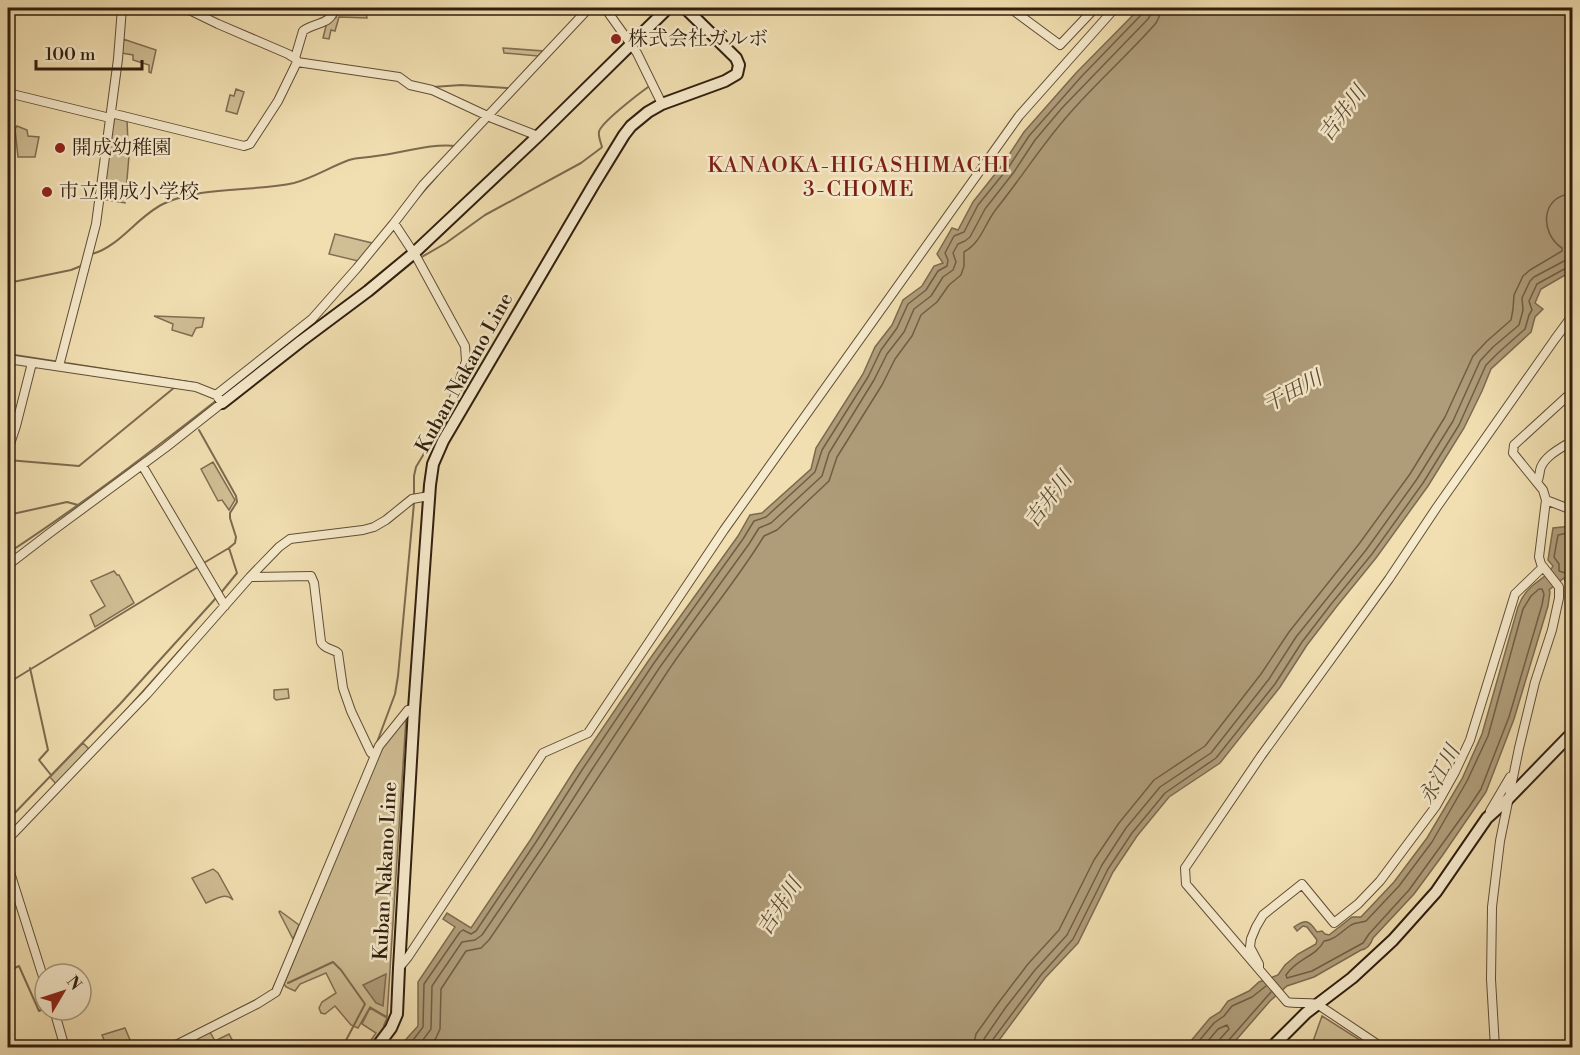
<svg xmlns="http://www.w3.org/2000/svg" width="1580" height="1055" viewBox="0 0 1580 1055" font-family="'Libre Bodoni','Noto Serif JP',serif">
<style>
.green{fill:#d0be95;stroke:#806e52;stroke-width:1.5}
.water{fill:#af9d7a;stroke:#7c6a4f;stroke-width:1.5}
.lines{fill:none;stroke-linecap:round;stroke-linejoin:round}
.shore{stroke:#705e44;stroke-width:1.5}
.stream{stroke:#7c6a4f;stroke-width:2}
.street-casing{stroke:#604e37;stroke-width:10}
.secondary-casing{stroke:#301e0e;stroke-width:14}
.street{stroke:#f6eacc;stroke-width:8}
.secondary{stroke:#f6eacc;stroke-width:10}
.poi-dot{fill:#8f2418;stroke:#f6eacc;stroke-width:2}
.labels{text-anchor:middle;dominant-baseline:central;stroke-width:5;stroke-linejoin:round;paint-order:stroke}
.poi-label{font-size:20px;fill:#301e0e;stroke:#f6eacc;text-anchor:start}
.street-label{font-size:20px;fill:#301e0e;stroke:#f6eacc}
.water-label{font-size:21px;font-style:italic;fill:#5c4a34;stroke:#f6eacc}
.neighbourhood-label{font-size:21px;letter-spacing:1.5px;fill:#7a1f14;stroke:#f6eacc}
</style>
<rect width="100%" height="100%" fill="#f1dfb1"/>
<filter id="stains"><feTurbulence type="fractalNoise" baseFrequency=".00333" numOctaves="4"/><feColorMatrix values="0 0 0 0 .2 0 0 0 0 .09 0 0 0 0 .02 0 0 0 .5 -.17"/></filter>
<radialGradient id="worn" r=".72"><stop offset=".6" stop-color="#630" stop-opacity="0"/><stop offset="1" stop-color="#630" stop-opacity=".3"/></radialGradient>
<path class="green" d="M337 8 339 14H350V12L365 9 367 18 339 17 335 31 331 30 329 39 323 38 327 22 337 17H333Z
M123 39 156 50 151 73 149 72V65L133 60V55L121 53Z
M503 48 543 51 538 56 504 53Z
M236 89 244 92 237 114 226 111 230 95 234 96Z
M113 117 127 120 128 143 130 144 125 203 101 199Z
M17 126 27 130 28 136 39 137 35 157H18L15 129Z
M335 234 372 243 373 246 358 261 329 254Z
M154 316 204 318 202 327 196 328 192 336 172 330 173 324Z
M213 462 235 500 229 510 222 500 218 501 201 469Z
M114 571 117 575H119L134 603 95 627 90 615 105 606 91 581Z
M288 689 289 698 276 700 274 698V690Z
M406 718 387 1017 370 1007 358 1028 351 1025 335 1006 325 1014 321 1013 319 1008 322 1002 336 993 326 973 300 984 295 991 286 987 284 984 382 745Z
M83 743 89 749 56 784 50 777Z
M213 869 218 873 233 900C225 892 216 899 206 903L192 878Z
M280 911 299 925 293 939 279 912Z
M370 1008 387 1018 384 1025 389 1023 373 1047H366L376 1033 362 1024Z
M1322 1016 1371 1047H1311Z
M125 1028 133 1047H107L102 1035Z
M209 1030 215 1041 229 1034 236 1047H202L197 1037Z"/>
<path class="water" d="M1140 8H1572V199L1569 224 1572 231V271L1541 289 1535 303 1543 309 1535 317 1531 332 1491 369 1482 391 1464 428 1428 486 1376 558 1337 606 1307 645 1280 687 1220 763 1169 797 1137 836 1113 872 1078 943 1045 978 994 1047H399L418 1026V982L455 927 443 919 447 913 471 928 531 839 577 766 649 660 738 536 750 515 762 513 811 469 816 448 863 374 875 347 892 325 903 300 922 286 934 266 943 263 937 254 952 228 958 230 973 202 1003 164 1024 132 1076 73Z
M1572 526V589L1567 587 1564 578 1549 590 1550 592 1548 606 1514 719 1486 792 1442 856 1414 894 1373 938C1371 944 1368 949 1361 950L1314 977 1287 986 1270 1001 1230 1047 1185 1048 1210 1018 1220 1012 1228 1001 1249 991 1259 982 1278 975 1285 965 1298 954 1316 944 1317 940 1307 927 1303 926 1297 931 1294 927C1306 919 1309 920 1317 932L1322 931 1325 934 1329 935 1352 917H1361L1394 882 1427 838 1462 779 1482 734 1518 607C1521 599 1525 592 1532 586 1539 580 1549 575 1553 566L1548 560 1553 528Z
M386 974 383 1006 376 1003 363 985Z"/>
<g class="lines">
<path class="shore" d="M1572 532 1558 535 1554 557 1559 564V571L1568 574 1572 583
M1539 589H1542L1544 594 1542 605 1509 717 1481 789 1469 807 1409 890 1369 934 1363 943 1312 971 1287 978 1286 975C1296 959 1317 956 1324 941 1335 940 1342 931 1351 925 1356 922 1360 923 1366 921L1399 886 1432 842 1467 781 1488 736 1523 609 1531 596Z
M407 1048 423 1027 424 984 460 932 463 930 471 934 476 931 536 842 582 770 654 663 743 539 754 521 766 517 815 472 822 450 868 377 881 350 897 328 908 304 926 290 938 271 947 266 948 260 945 253 954 236 964 232 978 205 1008 168 1029 136 1081 77 1142 14 1144 8
M417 1048 431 1029 432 986 462 942 475 940 482 935 543 846 589 774 660 667 749 544 759 528 771 523 822 476 829 453 874 380 887 354 904 332 914 309 931 296 943 277 953 270 956 262 953 253 958 244 965 241 970 237 985 209 1014 172 1035 140 1062 108 1148 19 1151 14 1152 8
M429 1048 436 1038 440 1029 441 989 466 951 481 948 489 940C549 852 608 763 666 674 697 627 735 584 764 536L777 530 829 481 837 457 882 385 895 359 912 336 921 315 937 302 949 285 961 275 964 266V252C982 242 984 224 997 208 1022 177 1043 143 1070 113 1097 82 1129 54 1156 23L1160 15 1161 8
M973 1048 976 1034 999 1002 1028 964 1059 930 1094 860 1119 823 1154 780 1205 746 1261 674 1289 632 1359 544 1410 474 1445 417 1473 356 1487 341 1511 320 1513 309 1514 295 1523 276 1530 270 1562 251V248C1539 233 1541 195 1572 194
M982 1048 984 1039 1006 1007 1035 970 1067 935 1102 865 1126 828 1160 787 1211 753 1269 679 1296 637 1366 550 1417 479 1453 421 1480 361 1493 347 1519 325 1523 310 1522 298 1530 281 1534 277 1564 261 1572 259
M990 1048 991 1042 1041 975 1073 939 1108 869 1132 833 1165 793 1216 758 1275 684 1302 642 1332 603 1372 554 1423 483 1459 425 1486 365 1498 353 1525 329 1529 315 1532 310 1529 301 1537 284 1568 267H1572
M1193 1048 1214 1023 1224 1016 1232 1006 1252 997 1266 986
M1202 1048 1218 1029 1227 1025 1229 1029 1220 1039 1219 1048
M1226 1048 1228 1041 1271 992"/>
<path class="stream" d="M621 24 630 37
M433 87 461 85 507 88
M415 201 437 176
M92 254C119 247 138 216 163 204 201 186 252 192 294 183 313 178 330 167 349 160 358 157 366 158 376 156 404 153 428 143 457 146
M420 258 446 243 485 215 581 163 601 148 602 147C601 143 598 136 599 132 600 123 641 92 651 85
M8 283 71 270 81 266 85 255
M8 354 195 383
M221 396 247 375
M199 430 236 496 237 502 230 513V518L236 537 235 543 229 548 202 564
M8 460 79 466 175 387
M8 515 67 502 78 505
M8 553C80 506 149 453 217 400
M220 594 237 573 229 548
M30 668 48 750 39 760 51 775
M8 683 198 567
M122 715 188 641
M376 745 395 694 398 676 414 503V476L416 467 441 425 456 381
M8 820 120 704 216 598
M8 877 31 951
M8 971 19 966 39 1011 45 1008
M288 983 333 962 341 970 365 1004 342 1048
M42 985 45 993
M272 991 277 980
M162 1048 262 997"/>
<defs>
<path id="street" d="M185 8 218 24 288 54 296 59 297 62 399 77 410 85 432 90 492 118 538 136
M605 8 637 53 662 104
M1010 8 1060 45 1095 8
M295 58 303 31C315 22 332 25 334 8
M8 93 110 118
M111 113 244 146 250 144 278 101 297 62
M8 359 196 387 216 395 222 403 165 448 51 532 8 565
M59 366 96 224 118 59 122 8
M216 395 312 319 357 268 394 223
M453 401 466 361 465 346 417 258 394 223 423 185 589 8
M8 450 16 426 32 363
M142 465 225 606
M1537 482C1540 477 1539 472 1541 467 1546 455 1563 447 1572 441
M1546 500 1572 510
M250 577 279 547 290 539 363 530 374 527 386 520 412 499 429 496
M1490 811 1510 777
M8 839 147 694 250 577 311 576 314 583 321 642C325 650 332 648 338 653L343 688 351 711 369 749 371 753 375 755
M8 866 45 983
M399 968 408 957 543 753 588 733 724 530 1019 116 1115 8
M1259 969V964L1250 947 1251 939 1256 927 1263 915 1302 884 1334 923 1358 904 1380 881 1436 806 1455 772 1470 740 1515 594 1543 567
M54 1010 65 1048
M170 1048 257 1004 276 992 379 746 408 710 414 709
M1383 1048 1317 1004C1307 1002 1297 1004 1287 1002L1186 884 1185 868 1261 756 1389 579 1437 507 1555 339 1572 316
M1495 1048 1491 979 1492 907 1500 841 1519 748 1535 682 1552 630 1559 598V587L1541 564 1539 557 1546 500 1543 490 1513 453 1514 445 1572 392"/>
<path id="secondary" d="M222 403 301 341 368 291 414 253 538 136 668 8
M376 1048 391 1028 397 1014 399 968 414 709 430 485 433 464 443 441 594 184 624 135 631 126 648 112 662 104 725 81 737 74 739 65 736 58 685 8
M1271 1048 1306 1013 1352 978 1393 940 1436 892 1487 818 1508 799 1572 733"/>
</defs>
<use href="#street" class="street-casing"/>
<use href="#secondary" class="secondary-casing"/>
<use href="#street" class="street"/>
<use href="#secondary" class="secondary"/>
</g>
<g class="poi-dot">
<circle cx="616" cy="39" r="6"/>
<circle cx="60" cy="148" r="6"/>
<circle cx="47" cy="192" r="6"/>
</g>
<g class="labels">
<g class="poi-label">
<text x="628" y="39">株式会社ガルボ</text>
<text x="72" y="148">開成幼稚園</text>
<text x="59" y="192">市立開成小学校</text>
</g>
<g class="street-label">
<text transform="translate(465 373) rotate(-61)">Kuban Nakano Line</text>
<text transform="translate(386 871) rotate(-87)">Kuban Nakano Line</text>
</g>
<g class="water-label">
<text transform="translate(1343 114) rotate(-53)">吉井川</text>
<text transform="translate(1293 392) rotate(-28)">干田川</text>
<text transform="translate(1049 500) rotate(-53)">吉井川</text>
<text transform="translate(1440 775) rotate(-62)">永江川</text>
<text transform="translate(780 907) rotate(-57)">吉井川</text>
</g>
<g class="neighbourhood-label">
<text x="859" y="166">KANAOKA-HIGASHIMACHI<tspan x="859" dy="24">3-CHOME</tspan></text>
</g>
</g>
<rect width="1580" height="1055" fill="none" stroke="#f1dfb1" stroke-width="30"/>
<rect x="9" y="9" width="1562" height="1037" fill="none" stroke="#301e0e" stroke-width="3"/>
<rect x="15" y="15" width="1550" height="1025" fill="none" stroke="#301e0e" stroke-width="1.5"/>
<g transform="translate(63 992) rotate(51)"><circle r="28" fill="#f6eacc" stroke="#a79880" stroke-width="1.5"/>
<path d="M0-4.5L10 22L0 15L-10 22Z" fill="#8f2418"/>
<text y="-9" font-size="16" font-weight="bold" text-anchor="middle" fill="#301e0e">N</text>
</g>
<path d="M36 60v9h106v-9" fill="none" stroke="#301e0e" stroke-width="3"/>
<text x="45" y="60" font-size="18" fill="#301e0e" stroke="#f6eacc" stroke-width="4.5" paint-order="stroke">100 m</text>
<rect width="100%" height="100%" filter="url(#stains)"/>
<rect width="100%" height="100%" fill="url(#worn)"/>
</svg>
